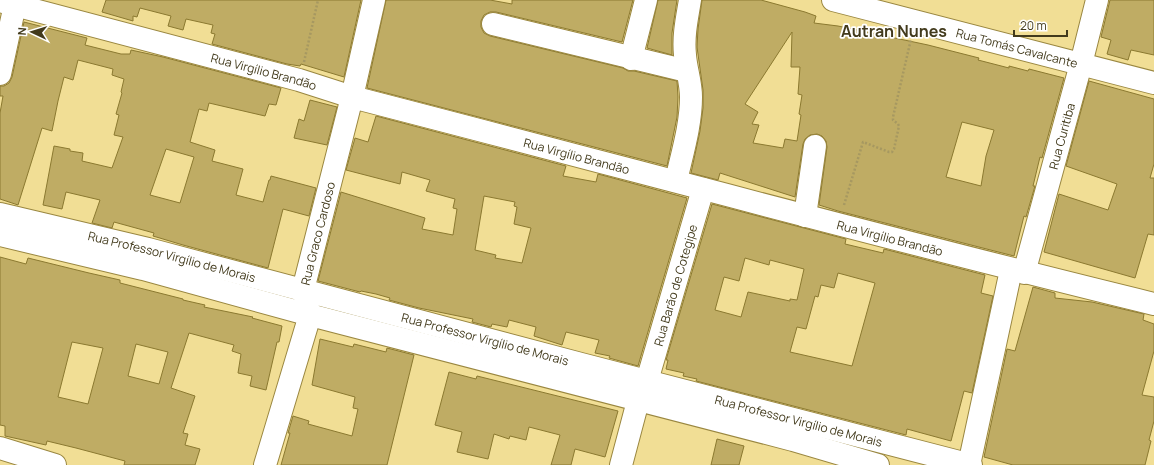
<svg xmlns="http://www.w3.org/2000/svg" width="1154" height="465" viewBox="0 0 1154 465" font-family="Manrope,sans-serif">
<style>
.building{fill:#bfac64;stroke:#8b7930;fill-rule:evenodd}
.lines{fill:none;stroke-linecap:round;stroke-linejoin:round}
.minor-casing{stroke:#9a8740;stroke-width:24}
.path{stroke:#a69861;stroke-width:2.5;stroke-dasharray:2 2;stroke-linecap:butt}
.minor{stroke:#fff;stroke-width:22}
.labels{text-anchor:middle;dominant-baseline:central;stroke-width:3.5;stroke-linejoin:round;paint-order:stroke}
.street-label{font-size:12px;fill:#423a1c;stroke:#fff}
.district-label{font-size:16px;font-weight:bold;fill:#423a1c;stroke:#fff}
</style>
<rect width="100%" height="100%" fill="#f1de95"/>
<path class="building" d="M106 0H361L344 77 301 64 300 66 287 64 212 44 215 34 211 33 213 25 186 19 183 30 168 26 171 16 140 8 137 17 133 16V21L102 12Z
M386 0H490L512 4V0H633L622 42 496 12H490L484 15 481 21V27L484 33 490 36 623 68 628 71H634L677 81 678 97 677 117 667 166 367 88Z
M658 0H677L672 33V55L647 48Z
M702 0H761L805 12 816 16 814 23 838 26 928 45 979 58 978 60 1009 68V66L1028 71 1029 69 1064 78 1042 158 1040 157 1033 186H1035L1026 217 1024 216 1014 256 838 211 819 205 827 147 826 141 822 136 817 134 810 135 805 139 803 144 795 197 720 173 718 180 691 173 700 131 703 108V90L697 47 698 29ZM792 32 791 67H800L798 94 802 95 799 114 801 115 797 141 785 139 783 148 753 143 759 125 752 124 758 112 745 104ZM962 122 994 130 986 156 981 186 946 177Z
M1110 0H1154V55L1131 50 1128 60 1107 54 1111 40 1101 37Z
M24 22 87 38 85 45 121 54H130L131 50 163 57 281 88 276 105 269 104 265 116 209 103 207 111 199 109 190 142 215 150 212 161 243 169 236 195 263 202 269 180H270L271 176 316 188 309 216 283 209 268 268 183 245 153 236 154 233 114 222 112 228 92 223 100 200 66 192 62 209 43 205 54 146 70 149V151L83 153 82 161 112 168 123 137 114 135 119 115 116 114 122 93 121 92 124 79 112 75 113 69 78 60 73 80 64 77 58 101 52 131 42 128 18 205 0 199V113L3 96H0V86H4L9 83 12 77ZM166 149 194 157 180 203 150 195Z
M1089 81 1154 99V164L1150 178H1154V235L1148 234 1135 278 1044 252 1059 194 1108 210 1117 184 1066 166Z
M310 100 337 107 327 145 294 138 299 119 304 121Z
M376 116 566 166 563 176 596 182 598 174 687 198 638 366 609 358 610 356 595 353 599 340 566 332 562 345 534 336 536 327 509 320 507 327 492 324 491 327 472 322 473 319 419 308 389 300 390 298 376 294 361 291 360 292 318 281 341 192 425 218 422 229 453 235 457 209 453 208 455 199 426 191 430 180 402 172 400 184 346 170 355 138 368 142ZM484 196 515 202 514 206 517 207 514 224 531 228 522 263 495 258 496 255 475 250Z
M712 204 846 239 845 244 883 253 884 249 985 275 981 293 993 296 972 393 964 391 951 441 907 429 906 435 696 381 697 379 683 376 684 373 666 369 668 360H666ZM745 258 769 265 770 260 804 269 797 300 790 299V301L748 292 741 317 715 310 724 277 739 281ZM838 273 875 283 852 366 790 352 797 327 806 329 815 296 818 297 821 285 834 288Z
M0 257 26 264 28 258 89 273 120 280V283L183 299V300L205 305 204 307 253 317 252 318 282 326 279 342H277L266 390 250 386 252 376 238 373 241 354 232 351 234 345 189 333 171 388 195 396 183 433 188 434 185 445 200 449 195 465H124L125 461 76 448 47 441 46 445 5 436V426L0 425ZM72 342 103 348 88 404 58 397ZM136 344 168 352 159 384 128 376Z
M1033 287 1055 293V298L1092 302 1144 314 1143 320 1154 324V351L1142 395 1154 397V421L1149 440 1151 441 1145 465H1013L984 457 1007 349 1015 351Z
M320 339 353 347 354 344 386 352 387 348 414 355 387 465H281L290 433H288L293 416 309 421 308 424 352 436 358 409 353 408 355 397 312 385Z
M449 372 476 379 477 376 618 411 605 457 575 449 571 465H551L560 435 529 427 526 440 510 436 509 439 494 434 488 459 457 452 462 432 435 425Z
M717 439 744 446 739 465H711Z"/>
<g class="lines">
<defs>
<g id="minor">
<path id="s1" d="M833 0 1154 83"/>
<path id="s2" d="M0 1 299 80 352 97C620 166 886 239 1154 304"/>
<path d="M493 24 687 71"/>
<path d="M631 59 646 0"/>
<path d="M0 74 16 0"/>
<path d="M676 181C682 154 691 125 691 97 691 82 686 69 685 55 683 36 687 18 690 0"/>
<path id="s3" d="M0 214 148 249 581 364 971 465"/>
<path d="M805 216 815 146"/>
<path d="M0 235 143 269 310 315 793 440 878 465"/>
<path id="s4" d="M1024 273 1081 64 1097 0"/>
<path id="s5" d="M647 381 703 189"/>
<path d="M0 448 55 465"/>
<path id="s6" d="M265 465 310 315 303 290 352 97 374 0"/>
<path d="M621 465 638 401"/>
<path d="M969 465 1011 270"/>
</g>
</defs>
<use href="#minor" class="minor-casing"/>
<path class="path" d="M304 62 318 0
M844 205 863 142 889 152H892L894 149 899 126 898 124 893 120V117L911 39"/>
<use href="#minor" class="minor"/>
</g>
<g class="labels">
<g class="street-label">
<text stroke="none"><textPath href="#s1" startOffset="190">Rua Tomás Cavalcante</textPath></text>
<text stroke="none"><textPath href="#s2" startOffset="273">Rua Virgílio Brandão</textPath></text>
<text stroke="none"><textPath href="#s4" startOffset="142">Rua Curitiba</textPath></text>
<text stroke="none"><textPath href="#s2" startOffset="597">Rua Virgílio Brandão</textPath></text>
<text stroke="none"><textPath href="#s6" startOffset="241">Rua Graco Cardoso</textPath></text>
<text stroke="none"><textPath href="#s2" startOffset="921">Rua Virgílio Brandão</textPath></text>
<text stroke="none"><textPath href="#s3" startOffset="177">Rua Professor Virgílio de Morais</textPath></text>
<text stroke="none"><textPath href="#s5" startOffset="100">Rua Barão de Cotegipe</textPath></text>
<text stroke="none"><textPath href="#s3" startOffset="501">Rua Professor Virgílio de Morais</textPath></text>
<text stroke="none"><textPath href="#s3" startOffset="825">Rua Professor Virgílio de Morais</textPath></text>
</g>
<g class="district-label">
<text x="894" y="31">Autran Nunes</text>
</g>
</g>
<g transform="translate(32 32) rotate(274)" stroke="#ffffff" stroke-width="3" paint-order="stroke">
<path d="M0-3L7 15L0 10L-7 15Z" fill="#423a1c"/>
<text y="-6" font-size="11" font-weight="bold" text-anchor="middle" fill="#423a1c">N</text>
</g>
<path d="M1014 30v6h53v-6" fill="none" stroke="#423a1c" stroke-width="2"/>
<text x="1020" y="30" font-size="12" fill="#423a1c" stroke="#ffffff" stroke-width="3" paint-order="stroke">20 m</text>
</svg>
